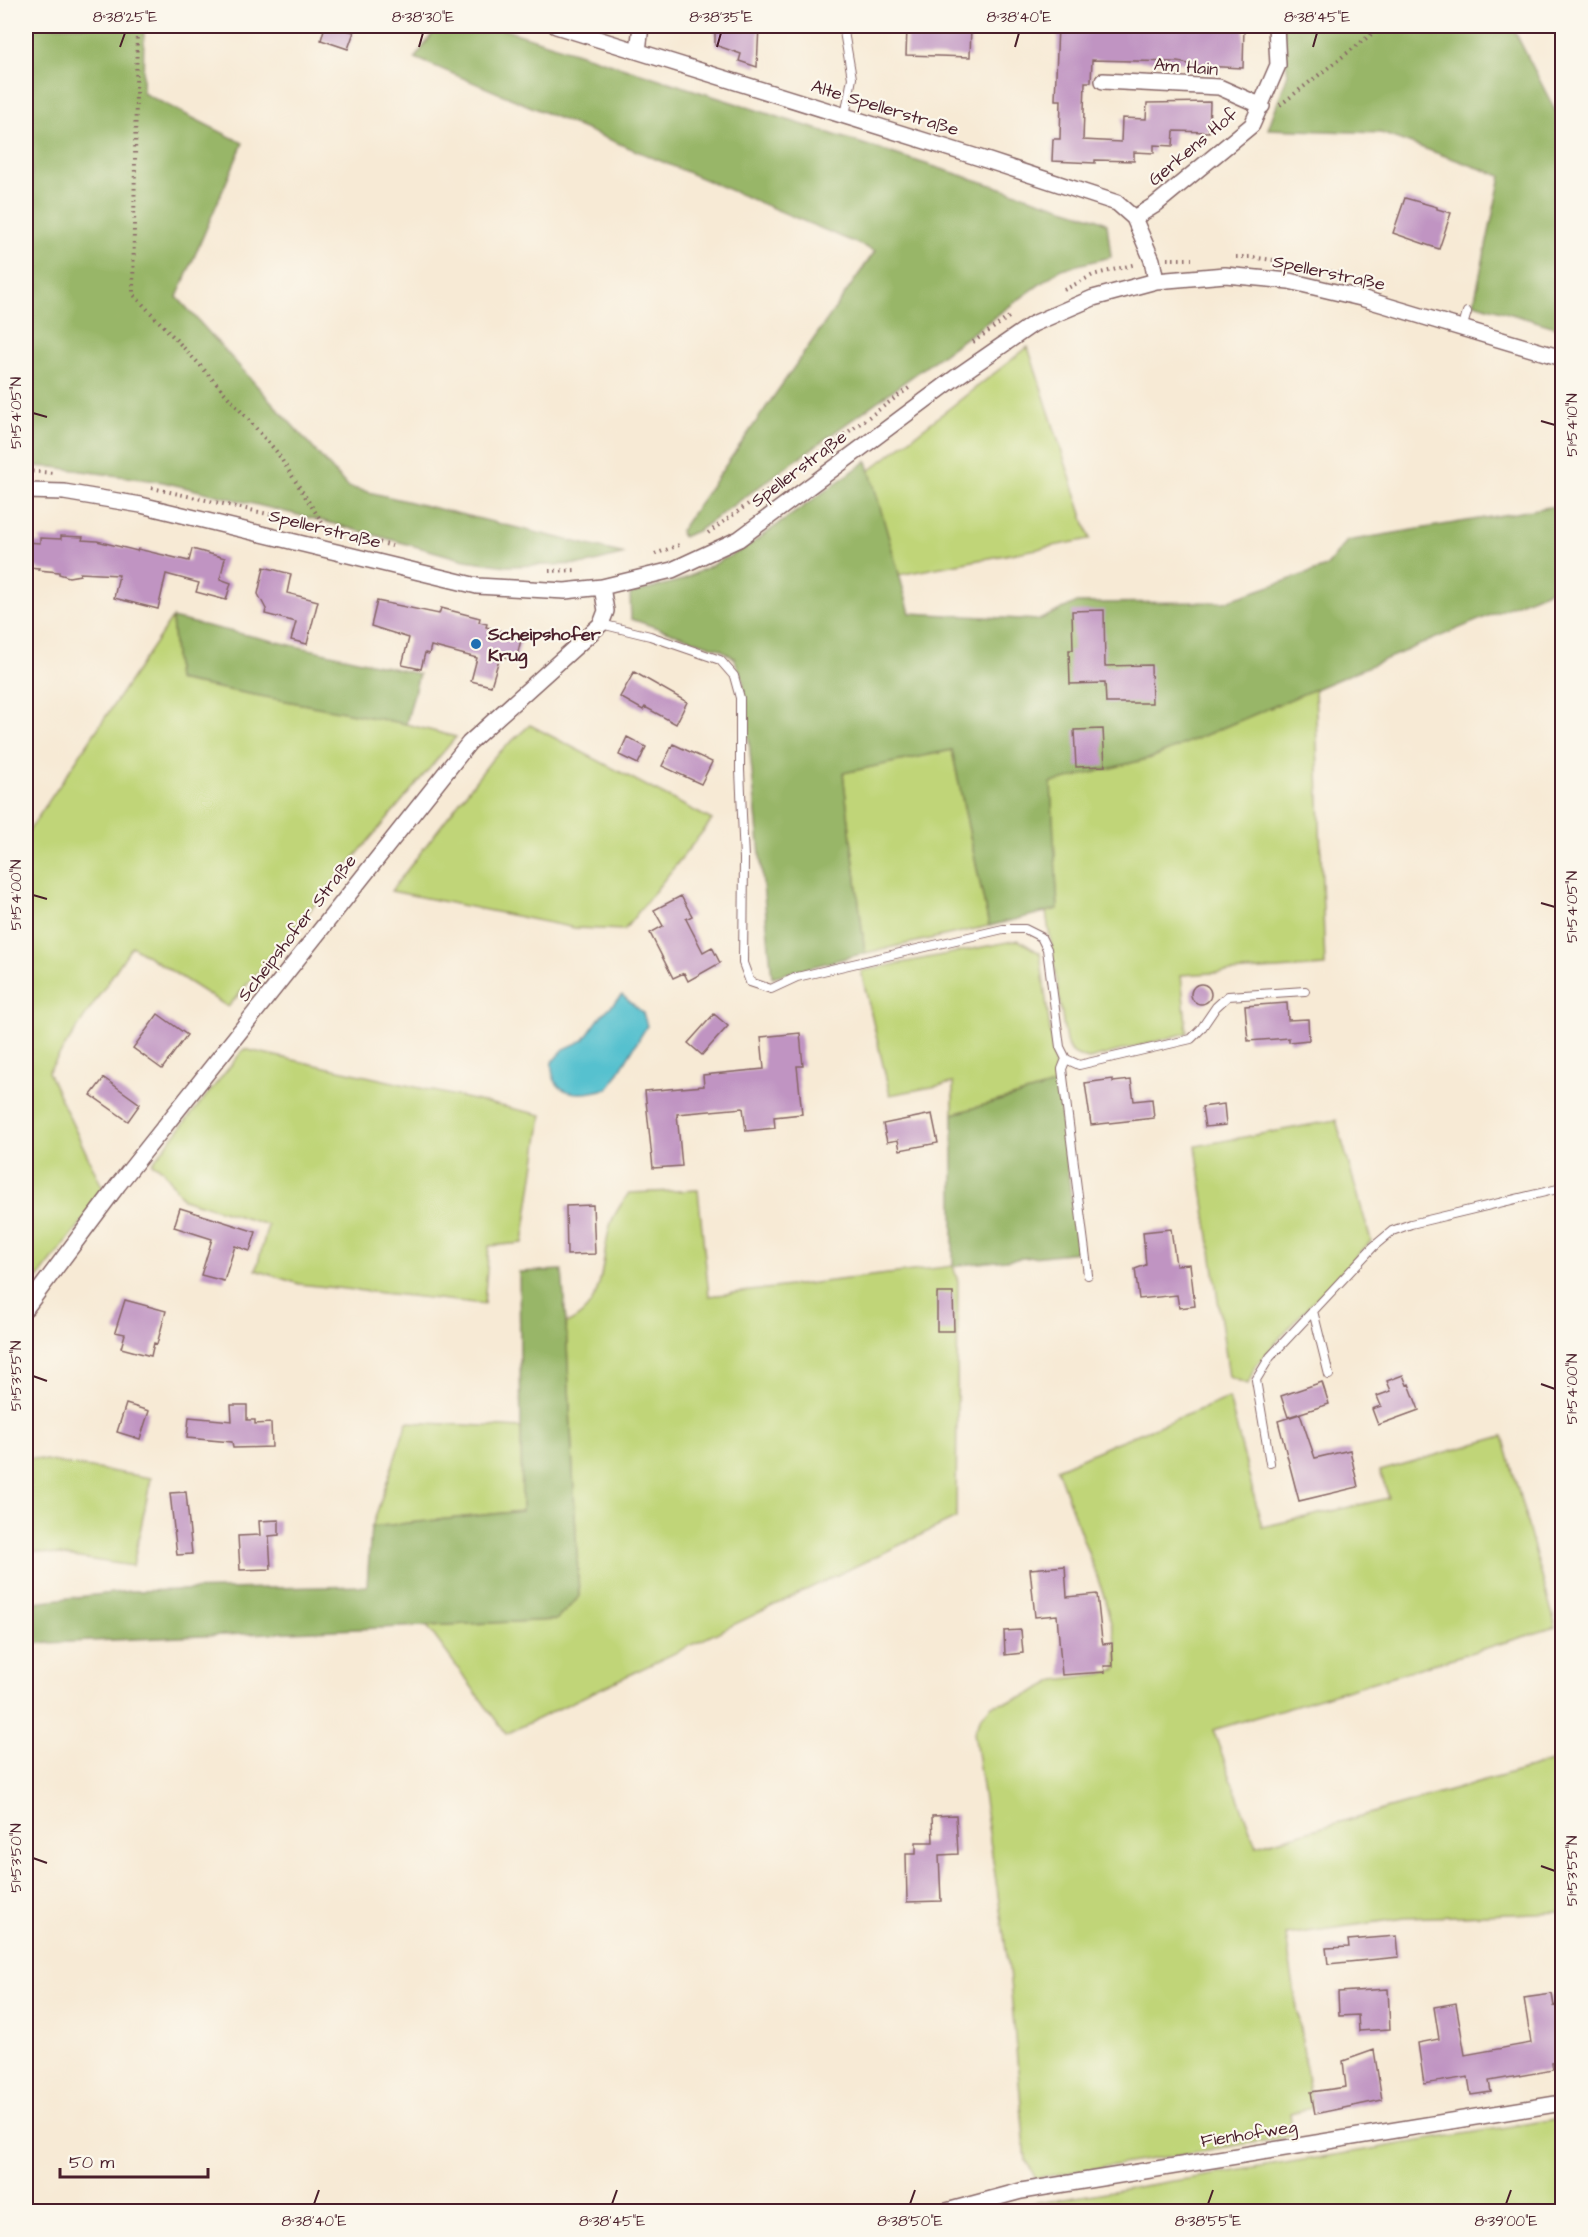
<svg xmlns="http://www.w3.org/2000/svg" width="1588" height="2237" viewBox="0 0 1588 2237" font-family="'Architects Daughter',sans-serif">
<style>
.green{fill:#c0d578;stroke:#857a52;stroke-width:1.5}
.forest{fill:#98b668;stroke:#716a4a;stroke-width:1.5}
.water{fill:#56c1cf;stroke:#50707d;stroke-width:1.5}
.building{fill:#c094c2}
.lines{fill:none;stroke-linecap:round;stroke-linejoin:round}
.service-casing{stroke:#876666;stroke-width:10}
.minor-casing{stroke:#876666;stroke-width:18}
.path{stroke:#876666;stroke-width:4;stroke-dasharray:1.5 4.5;stroke-linecap:butt}
.service{stroke:#fff;stroke-width:8}
.minor{stroke:#fff;stroke-width:15}
.ticks{fill:none;stroke:#4a1f2b;stroke-width:2}
.poi-dot{fill:#1f6fb2;stroke:#fbf7ec;stroke-width:2}
.labels{text-anchor:middle;dominant-baseline:central;stroke-width:4.5;stroke-linejoin:round;paint-order:stroke}
.street-label{font-size:18px;fill:#4a1f2b;stroke:#fbf7ec}
.poi-label{font-size:18px;font-weight:bold;fill:#4a1f2b;stroke:#fbf7ec;text-anchor:start}
.neatline{fill:none;stroke:#4a1f2b;stroke-width:2}
.ticks-label{font-size:15px;text-anchor:middle;fill:#4a1f2b}
</style>
<rect width="100%" height="100%" fill="#fbf7ec"/>
<filter id="ink" filterUnits="userSpaceOnUse"><feTurbulence type="fractalNoise" baseFrequency=".0167" numOctaves="2"/><feDisplacementMap in="SourceGraphic" scale="12" xChannelSelector="R" yChannelSelector="G"/><feConvolveMatrix kernelMatrix="1 2 1 2 8 2 1 2 1" color-interpolation-filters="sRGB"/></filter>
<filter id="wash" filterUnits="userSpaceOnUse"><feTurbulence type="fractalNoise" baseFrequency=".008" numOctaves="4" result="noise"/><feDisplacementMap in="SourceGraphic" scale="24" xChannelSelector="R" yChannelSelector="G"/><feGaussianBlur stdDeviation="1.35" result="paint"/><feColorMatrix in="noise" values="0 0 0 0 0 0 0 0 0 0 0 0 0 0 0 0 0 1.4 0 .05"/><feComposite in="paint" operator="in"/></filter>
<g filter="url(#wash)">
<rect width="100%" height="100%" fill="#f7ead5"/>
<path class="green" d="M1028 347 1090 539 899 575 869 471Z
M172 618 177 680 406 724 456 737 228 1007 132 946 48 1072 105 1193 26 1293V835Z
M1315 688 1325 966 1181 975 1187 1033 1089 1059C1077 1056 1069 1053 1066 1041L1046 912 1058 908 1050 783 1151 758Z
M530 725 712 820 624 930 575 928 391 891 493 758Z
M952 750 989 926 865 953 843 773Z
M1018 940 1040 953 1057 1084 953 1114V1083L890 1095 861 971Z
M244 1049 542 1115 523 1243 489 1246 484 1304 299 1284 256 1270 268 1225 183 1199 163 1170 152 1163Z
M1336 1120 1371 1241 1290 1326 1255 1367 1248 1384 1229 1377 1196 1146Z
M698 1190 709 1296 953 1266 958 1281 956 1518 506 1734 427 1626 556 1620 579 1597 566 1324C607 1306 600 1263 610 1226 613 1215 622 1203 629 1193Z
M1229 1398 1262 1527 1389 1498 1380 1471 1503 1436 1556 1627 1213 1730 1256 1846 1562 1759V1912L1405 1918 1286 1935 1312 2108 1290 2113 1293 2136 1036 2178 1026 2161 1009 1970 974 1732 981 1717 992 1705 1024 1697 1056 1680 1110 1673 1116 1669V1642L1103 1593 1057 1469 1115 1443Z
M407 1422 521 1428 522 1511 372 1527Z
M26 1457 151 1478 133 1566 26 1550Z
M1562 2118V2211H1012L1014 2207Z"/>
<path class="forest" d="M28 26H144L143 93 243 143 177 297 348 487 625 554 587 564 506 566 465 560 327 522 163 482 53 467 26 466V198L32 196Z
M438 26H493L1098 219 1107 224 1111 257 1061 269 699 530 683 537 680 531 875 251 415 58Z
M1281 26H1512L1562 124V329L1474 303 1501 176 1381 133 1268 129 1288 74Z
M867 461 910 613 1039 620 1075 603 1224 602 1326 567 1347 541 1562 505V585L1151 758 1051 783 1058 909 989 926 952 750 843 773 865 953 772 977 743 680 734 658 720 649 631 619 630 594 682 580 744 549Z
M172 618 419 674 406 724 177 680Z
M1057 1084 1078 1252 953 1266V1114Z
M562 1270 566 1324 579 1597 556 1620 26 1644V1603L130 1591 367 1586 371 1527 522 1511 519 1272Z"/>
<path class="water" d="M622 995 643 1013 647 1026 609 1088C583 1096 550 1099 552 1062L564 1049 584 1040 601 1016Z"/>
<g id="blocks">
<path class="building" d="M325 26H332L354 32 348 49 321 40Z
M715 26H759L757 67 739 61 741 54 715 45Z
M926 26H971L970 57 906 55 907 28H926Z
M1058 26H1244L1243 68 1201 66 1177 62 1092 60 1091 82H1085L1083 140 1121 142 1122 118 1146 119 1147 103 1210 102 1209 132 1174 131 1173 146 1154 145V153L1134 152V161L1095 160V163L1052 161 1053 139H1060L1061 100H1055Z
M1405 198 1437 207V209L1451 213 1439 249 1393 233Z
M61 536 83 537 82 540 97 541 137 551 138 549 189 561 192 549 225 558 220 579 231 583 226 600 196 592 199 583 166 574 158 609 114 598 119 575 80 573V575L69 577 59 574V572L38 570 39 568 26 567V542L40 543V538L61 539Z
M264 567 291 574 287 593 318 601 307 644 291 640 296 622 265 614 266 609 258 594Z
M377 601 439 614 441 608 480 618 479 622 487 624 486 627 522 636 516 660 500 656 491 686 471 681 477 658 431 646 429 654 425 653 421 669 402 665 409 638 371 626Z
M1104 610 1105 666 1151 665 1152 703H1106L1105 683 1070 684 1069 650H1073L1072 611Z
M634 672 687 702 676 724 645 707 643 710 620 697Z
M1103 729 1105 766 1076 767 1074 730Z
M627 737 646 747 638 764 619 755Z
M673 744 712 762 701 784 662 766Z
M681 896 692 916 686 919 703 952 712 947 720 963 688 981 684 973 673 978 650 933 663 926 654 910Z
M1191 994a10 10 0 1 1 20 0a10 10 0 1 1-20 0Z
M1287 1003 1288 1020 1308 1019 1309 1040 1289 1042V1038L1248 1041 1245 1006Z
M158 1014 187 1035 162 1069 133 1048Z
M714 1014 728 1026 702 1055 688 1043Z
M800 1033 803 1066H797L802 1114 774 1117 775 1128 746 1131 743 1108 677 1114 682 1166 653 1168 645 1091 704 1086 703 1075 764 1069 761 1037Z
M104 1078 140 1104 128 1121 91 1095Z
M1113 1079V1082L1131 1080 1134 1101 1152 1099 1154 1118 1091 1125 1085 1083Z
M1224 1104 1226 1125 1205 1127 1202 1107Z
M932 1114 938 1143 900 1150 898 1140 887 1142 883 1124Z
M593 1205 595 1254 567 1255 566 1206Z
M180 1208 256 1232 250 1251 235 1246 224 1281 201 1275 212 1239 174 1227Z
M1171 1229 1176 1265 1190 1264 1195 1306 1179 1308 1177 1295 1139 1299 1135 1269 1146 1265 1143 1232Z
M937 1293H953L954 1331H937Z
M125 1300 166 1311 157 1344 154 1343 151 1356 121 1348 125 1334 115 1332Z
M1403 1375 1407 1385 1409 1384 1419 1410 1378 1425 1372 1409 1381 1406 1377 1396 1391 1391 1387 1381Z
M1322 1382 1329 1404 1288 1417 1281 1396Z
M126 1404 149 1411 140 1439 117 1432Z
M231 1405H247V1420H255V1424L271 1423 272 1447 233 1448 232 1442 187 1438 189 1417 232 1421Z
M1300 1414 1315 1458 1350 1450 1358 1487 1299 1501 1278 1421Z
M186 1492 192 1554 177 1555 170 1493Z
M279 1520V1535L269 1536 271 1569 240 1570 238 1536 260 1535 259 1521Z
M1065 1566 1067 1597 1097 1594 1102 1640 1103 1644 1112 1643 1113 1666H1104L1105 1672 1062 1675 1057 1615 1035 1617 1030 1569Z
M1021 1630 1023 1653 1005 1655 1004 1631Z
M956 1815 958 1854 939 1855 941 1901 907 1902 906 1854H916V1842H933L932 1816Z
M1397 1936 1399 1957 1328 1964 1326 1948 1349 1947 1348 1940Z
M1388 1989 1390 2029 1359 2031 1358 2015 1339 2016 1338 1992Z
M1552 1994 1554 2006 1557 2005 1563 2037V2062L1552 2063 1553 2070 1489 2081 1491 2092 1471 2095 1468 2077 1424 2084 1418 2043 1439 2039 1434 2007 1456 2003 1465 2055 1531 2043 1524 1998Z
M1374 2050 1382 2100 1315 2114 1311 2092 1346 2087 1343 2061Z"/>
</g>
</g>
<g filter="url(#ink)">
<use href="#blocks" fill-opacity="0" stroke="#876666" stroke-width="1.5"/>
<g class="lines">
<defs>
<path id="service" d="M843 26 852 78 845 116
M1462 329 1467 312
M601 624 650 636 720 660 734 676 740 698V770L744 859 743 963 750 982 771 989 797 977 1003 929H1025L1041 937 1047 949 1060 1047 1066 1059 1079 1065 1191 1039 1201 1029 1216 1007 1228 996 1305 991
M1066 1059 1062 1069 1088 1275
M1313 1311 1329 1375
M1270 1463 1256 1380 1270 1357 1373 1247 1392 1231 1411 1224 1562 1188"/>
<path id="minor" d="M556 26 980 158 1117 203 1134 218 1152 260 1156 281
M638 51 641 26
M1103 81 1219 87 1262 106
M1134 218 1155 205 1252 125 1278 65 1276 26
M26 491 64 492 141 505 477 586 565 591 602 587 672 570 739 539 955 378 1033 324 1093 298 1156 281 1225 275 1289 281 1361 298 1562 358
M26 1308 118 1185 469 743 601 624 606 611 602 587
M943 2212 1021 2191 1562 2103"/>
</defs>
<use href="#service" class="service-casing"/>
<use href="#minor" class="minor-casing"/>
<path class="path" d="M137 26 133 294 200 365 276 451 325 527
M1280 105 1382 26
M1236 257H1251L1273 260
M1167 259H1192
M1325 270 1341 274
M1064 290 1093 275 1136 264
M973 342 1009 317
M26 471 55 473
M152 488 326 527 392 546
M708 533 909 388
M655 554 682 544
M549 571 578 570"/>
<use href="#service" class="service"/>
<use href="#minor" class="minor"/>
</g>
</g>
<path class="ticks" d="M120 47 125 33M419 47 423 33M717 47 721 33M1015 47 1019 33M1313 47 1317 33M33 413 47 417M1541 421 1555 425M33 895 47 899M1541 903 1555 907M33 1376 47 1381M1541 1384 1555 1389M33 1858 47 1863M1541 1866 1555 1871M314 2204 319 2190M612 2204 617 2190M910 2204 915 2190M1208 2204 1213 2190M1506 2204 1511 2190"/>
<circle class="poi-dot" cx="476" cy="644" r="6"/>
<g class="labels">
<g class="street-label">
<text transform="translate(1186 67) rotate(5)">Am Hain</text>
<text transform="translate(885 108) rotate(17)">Alte Spellerstraße</text>
<text transform="translate(1193 147) rotate(-40)">Gerkens Hof</text>
<text transform="translate(1329 273) rotate(12)">Spellerstraße</text>
<text transform="translate(799 469) rotate(-37)">Spellerstraße</text>
<text transform="translate(325 529) rotate(14)">Spellerstraße</text>
<text transform="translate(297 928) rotate(-52)">Scheipshofer Straße</text>
<text transform="translate(1249 2134) rotate(-9)">Fienhofweg</text>
</g>
<g class="poi-label">
<text x="488" y="634">Scheipshofer<tspan x="488" dy="21">Krug</tspan></text>
</g>
</g>
<rect width="1588" height="2237" fill="none" stroke="#fbf7ec" stroke-width="66"/>
<path d="M60 2168v9h148v-9" fill="none" stroke="#4a1f2b" stroke-width="3"/>
<text x="69" y="2168" font-size="18" fill="#4a1f2b" stroke="#fbf7ec" stroke-width="4.5" paint-order="stroke">50 m</text>
<rect x="33" y="33" width="1522" height="2171" class="neatline"/>
<g class="ticks-label">
<text x="125" y="22">8°38'25"E</text>
<text x="423" y="22">8°38'30"E</text>
<text x="721" y="22">8°38'35"E</text>
<text x="1019" y="22">8°38'40"E</text>
<text x="1317" y="22">8°38'45"E</text>
<text transform="translate(16 413) rotate(-90)" y="5">51°54'05"N</text>
<text transform="translate(1572 425) rotate(-90)" y="5">51°54'10"N</text>
<text transform="translate(16 895) rotate(-90)" y="5">51°54'00"N</text>
<text transform="translate(1572 907) rotate(-90)" y="5">51°54'05"N</text>
<text transform="translate(16 1376) rotate(-90)" y="5">51°53'55"N</text>
<text transform="translate(1572 1389) rotate(-90)" y="5">51°54'00"N</text>
<text transform="translate(16 1858) rotate(-90)" y="5">51°53'50"N</text>
<text transform="translate(1572 1871) rotate(-90)" y="5">51°53'55"N</text>
<text x="314" y="2226">8°38'40"E</text>
<text x="612" y="2226">8°38'45"E</text>
<text x="910" y="2226">8°38'50"E</text>
<text x="1208" y="2226">8°38'55"E</text>
<text x="1506" y="2226">8°39'00"E</text>
</g>
</svg>
